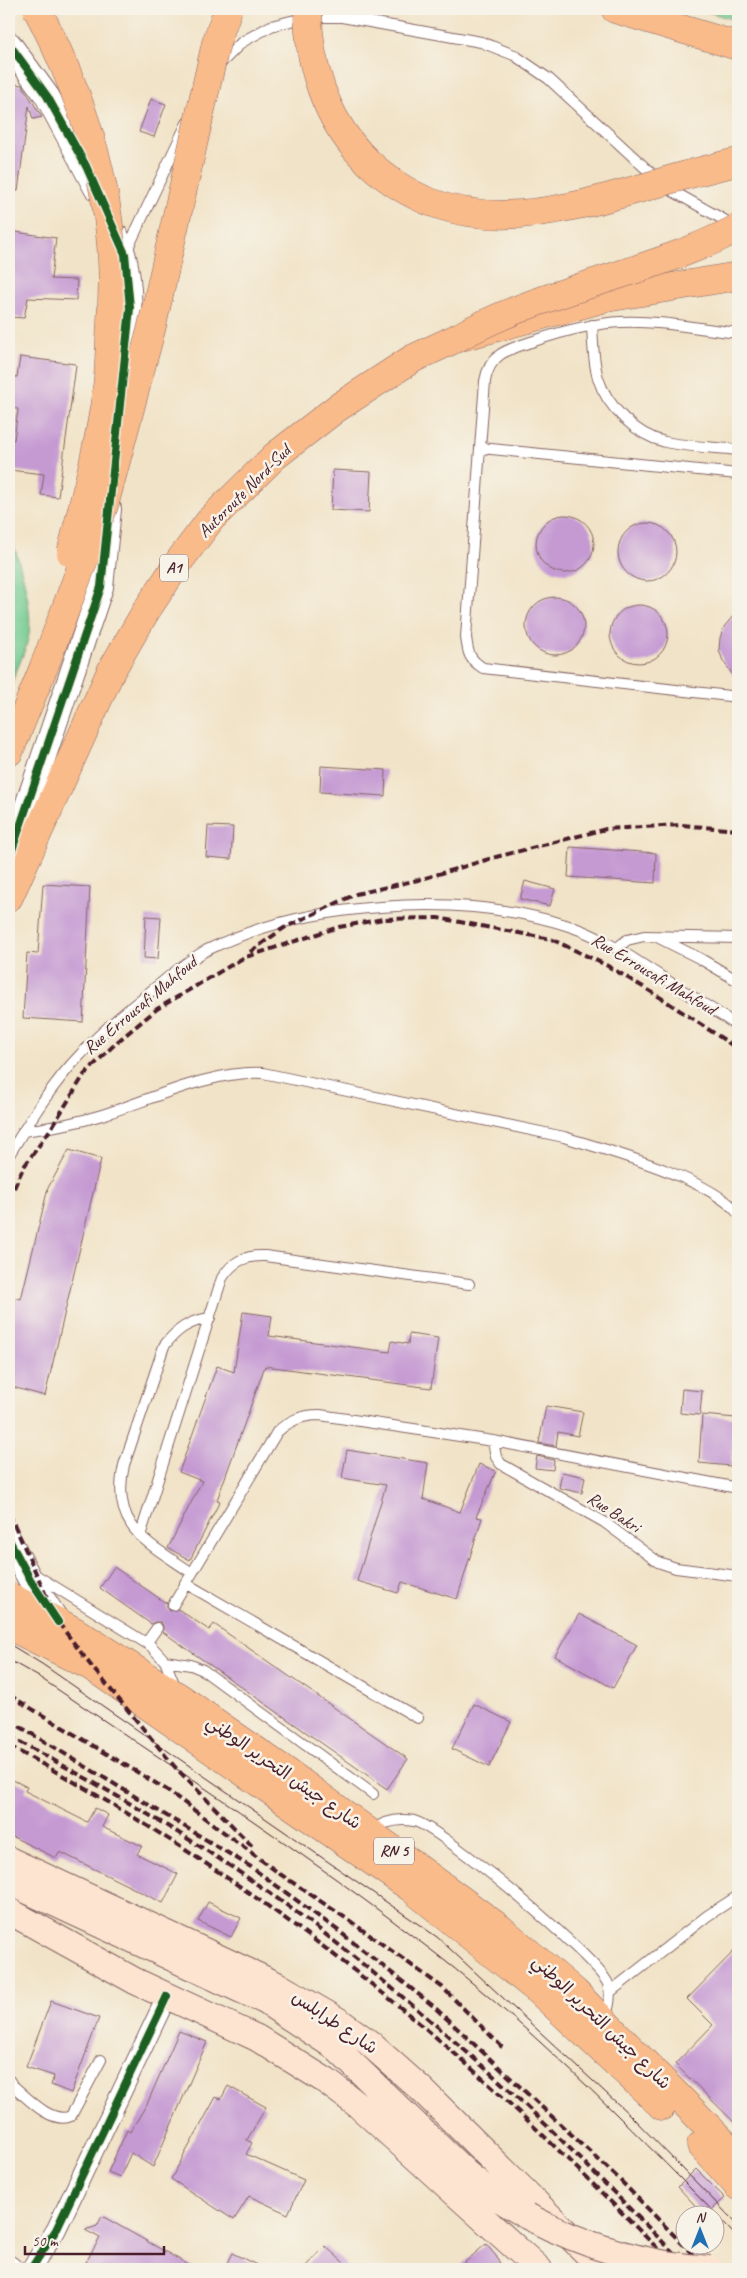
<svg xmlns="http://www.w3.org/2000/svg" width="747" height="2278" viewBox="0 0 747 2278" font-family="Caveat,'Playpen Sans Arabic',sans-serif">
<style>
.grass{fill:url(#grass-tufts);stroke:#5e755e}
.park{fill:#72cb91;stroke:#5e755e}
.building{fill:#c59ad3}
.lines{fill:none;stroke-linecap:round;stroke-linejoin:round}
.service-casing{stroke:#846462;stroke-width:12}
.minor-casing{stroke:#846462;stroke-width:21}
.tertiary-casing{stroke:#846462;stroke-width:26}
.secondary-casing{stroke:#846462;stroke-width:28}
.trunk-casing{stroke:#846462;stroke-width:29}
.motorway-casing{stroke:#846462;stroke-width:29}
.service{stroke:#fff;stroke-width:10}
.minor{stroke:#fff;stroke-width:19}
.tertiary{stroke:#fff;stroke-width:24}
.secondary{stroke:#fde4d1;stroke-width:26}
.trunk{stroke:#fabb8b;stroke-width:28}
.motorway{stroke:#fabb8b;stroke-width:28}
.tram{stroke:#4a1f2b;stroke-width:1}
.rail{stroke:#4a1f2b;stroke-width:4;stroke-dasharray:8 4;stroke-linecap:butt}
.secondary-bridge-casing{stroke:#846462;stroke-width:28;stroke-linecap:butt}
.motorway-bridge-casing{stroke:#846462;stroke-width:29;stroke-linecap:butt}
.secondary-bridge{stroke:#fde4d1;stroke-width:26}
.motorway-bridge{stroke:#fabb8b;stroke-width:28}
.cycleway-casing{stroke:#f7f3e8;stroke-width:11}
.cycleway{stroke:#1b5e20;stroke-width:8}
.labels{text-anchor:middle;dominant-baseline:central;stroke-width:5;stroke-linejoin:round;paint-order:stroke}
.shield{fill:#f7f3e8;stroke:#7e5f64;stroke-width:1}
.shield-label{font-size:16px;font-weight:bold;fill:#4a1f2b}
.street-label{font-size:18px;fill:#4a1f2b;stroke:#f7f3e8}
</style>
<defs>
<pattern id="grass-tufts" width="24" height="20" patternUnits="userSpaceOnUse" patternTransform="scale(1.25)"><rect width="24" height="20" fill="#72cb91"/><path d="M3 7l-1-3M5 7V3M7 7l1-3M15 17l-1-3M17 17v-4M19 17l1-3" fill="none" stroke="#64ae7d"/></pattern>
</defs>
<rect width="100%" height="100%" fill="#f7f3e8"/>
<filter id="ink" filterUnits="userSpaceOnUse"><feTurbulence type="fractalNoise" baseFrequency=".02" numOctaves="2"/><feDisplacementMap in="SourceGraphic" scale="10" xChannelSelector="R" yChannelSelector="G"/><feConvolveMatrix kernelMatrix="1 2 1 2 8 2 1 2 1" color-interpolation-filters="sRGB"/></filter>
<filter id="wash" filterUnits="userSpaceOnUse"><feTurbulence type="fractalNoise" baseFrequency=".0096" numOctaves="4" result="noise"/><feDisplacementMap in="SourceGraphic" scale="20" xChannelSelector="R" yChannelSelector="G"/><feGaussianBlur stdDeviation="1.12" result="paint"/><feColorMatrix in="noise" values="0 0 0 0 0 0 0 0 0 0 0 0 0 0 0 0 0 1.4 0 .05"/><feComposite in="paint" operator="in"/></filter>
<g filter="url(#wash)">
<rect width="100%" height="100%" fill="#f1e3c7"/>
<path class="grass" d="M698 9H738V21Z"/>
<path class="park" d="M9 531C19 560 33 604 29 634 26 651 15 673 9 689Z"/>
<g id="blocks">
<path class="building" d="M9 83 22 85 42 117 33 119 29 106 18 191 9 190Z
M151 99 166 104 154 137 139 132Z
M9 231 56 238 51 279 77 280 76 300 28 298 24 318 9 317Z
M20 357 75 364 76 366 58 497 41 495 44 474 9 470V440H14L18 409 9 408V376L17 377Z
M333 470 371 472 369 512 331 510Z
M536 544a29 29 0 1 1 58 0a29 29 0 1 1-58 0Z
M618 552a29 29 0 1 1 58 0a29 29 0 1 1-58 0Z
M526 626a29 29 0 1 1 58 0a29 29 0 1 1-58 0Z
M610 634a29 29 0 1 1 58 0a29 29 0 1 1-58 0Z
M738 610V682L723 661 719 650 720 638 724 627Z
M321 766 386 770 385 796 320 792Z
M208 826 233 827 231 859 206 857Z
M570 847 656 853 655 883 568 877Z
M525 881 555 889 550 906 520 899Z
M43 884 90 887 83 1022 23 1018 27 953 38 954Z
M146 916 161 917 158 959 144 958Z
M69 1150 101 1159 45 1396 9 1386V1296L21 1299 48 1188Z
M243 1312 272 1316 269 1336 390 1352 392 1341 408 1344 409 1334 438 1338 431 1388 265 1366 217 1500 220 1501 190 1560 168 1548 202 1481 179 1472 217 1366 234 1372Z
M682 1389 702 1391 700 1415 680 1413Z
M546 1406 583 1412 578 1436 558 1432 556 1446 539 1443Z
M702 1415 736 1418 731 1466 699 1463Z
M347 1450 428 1463 423 1499 460 1512 479 1464 496 1471 476 1517 482 1518 457 1599 402 1582 398 1593 357 1581 386 1485 342 1478Z
M537 1456 554 1460 553 1470 535 1468Z
M562 1472 585 1477 582 1493 559 1488Z
M114 1567 166 1603 167 1602V1608L170 1611 178 1609 209 1630 214 1624 408 1759 387 1789 163 1632V1626L161 1622H155L151 1624 100 1588Z
M579 1614 637 1645 613 1688 555 1656Z
M474 1704 511 1722 489 1767 452 1749Z
M9 1778 27 1787 25 1791 87 1822 95 1808 108 1815 102 1827 142 1846 137 1854 178 1874 163 1903 60 1852 56 1858 9 1835Z
M208 1902 241 1918 231 1937 198 1921Z
M738 1947V2126L675 2064 713 2025 687 1999Z
M51 2001 99 2018 71 2093 51 2085 54 2076 26 2067Z
M179 2031 207 2042 153 2167 131 2153 120 2177 108 2172 127 2130 130 2132 147 2104Z
M228 2086 266 2107 247 2140 252 2143 246 2154 304 2180 288 2214 249 2196 234 2220 171 2179 216 2097 221 2099Z
M696 2169 725 2198 705 2216 678 2187Z
M102 2216 196 2269H82L100 2238 85 2230 97 2226Z
M486 2244 496 2256 503 2269H457Z
M325 2246 351 2269H303Z
M232 2253 265 2269H224Z"/>
</g>
</g>
<g filter="url(#ink)">
<use href="#blocks" fill-opacity="0" stroke="#846462" stroke-width="1"/>
<g class="lines">
<defs>
<path id="service" d="M217 67 242 42 271 26 307 17H342L481 42 514 55 549 79 667 188 735 226
M126 252 187 123
M592 325C593 342 593 361 598 378 607 407 636 435 665 442 689 447 714 447 738 450
M738 333C700 329 659 320 620 322 590 324 563 331 534 341 510 349 490 352 485 381L466 637C468 654 469 659 483 668L738 697
M481 448 738 474
M659 938 699 958 738 981
M617 948 627 940 644 936 738 938
M23 1131C49 1128 76 1123 102 1115 150 1100 212 1070 263 1073L564 1137C609 1151 709 1178 738 1213
M9 1155C30 1120 52 1084 81 1054 103 1030 129 1009 155 988 171 975 188 960 207 950 262 923 321 911 381 907 444 902 511 907 572 927 601 937 626 954 651 970 680 989 709 1007 738 1026
M493 1441 496 1457 501 1464 604 1522 658 1562 676 1568 738 1576
M140 1536 222 1278C233 1261 246 1255 265 1256L469 1284
M192 1573C147 1542 110 1527 124 1465L164 1346C177 1329 189 1321 210 1318
M34 1574 151 1646 165 1661 176 1689
M185 1583 418 1718
M173 1605 277 1432C290 1420 302 1415 320 1415L493 1441 738 1488
M147 1642 157 1628
M165 1661 191 1665 203 1670 373 1794
M370 1831C383 1822 398 1818 414 1821 440 1827 599 1959 608 1984 612 1995 609 2007 605 2018
M610 1992 707 1916 738 1896
M9 2080 12 2085C27 2097 51 2125 71 2116L101 2060"/>
<path id="minor" d="M9 2265 14 2269
M31 2269 56 2230 167 1996"/>
<path id="tertiary" d="M9 44 47 96 96 188
M117 237C141 289 124 363 118 419
M9 859 101 587 109 509
M9 1540 32 1583 58 1622"/>
<path id="secondary" d="M9 1860 277 1985 339 2021 368 2042 422 2090 603 2269
M9 1882 265 2001 335 2047 467 2174 495 2196 527 2216
M9 1911 135 1981 257 2038 326 2081 358 2105 539 2269"/>
<path id="trunk" d="M9 1596 73 1630 179 1697 294 1777 501 1929 575 1992 738 2157
M9 1626 92 1667 411 1888 540 1992 662 2106
M701 2145 738 2186"/>
<path id="motorway" d="M615 9 738 46
M9 752 45 664
M9 897 111 671 146 611 180 560 211 519 275 456 337 408 412 359 457 338 606 298 738 276"/>
</defs>
<use href="#service" class="service-casing"/>
<use href="#minor" class="minor-casing"/>
<use href="#tertiary" class="tertiary-casing"/>
<use href="#secondary" class="secondary-casing"/>
<use href="#trunk" class="trunk-casing"/>
<use href="#motorway" class="motorway-casing"/>
<use href="#service" class="service"/>
<use href="#minor" class="minor"/>
<use href="#tertiary" class="tertiary"/>
<use href="#secondary" class="secondary"/>
<use href="#trunk" class="trunk"/>
<use href="#motorway" class="motorway"/>
<path class="tram" d="M9 1644 42 1664 437 1937 631 2116 738 2225
M9 1660 39 1677C173 1767 308 1854 435 1953 544 2038 642 2139 738 2237"/>
<path class="rail" d="M250 952 284 928 356 894 422 879 496 857 606 829 681 825 738 830
M9 1199 23 1168 52 1127 84 1075 117 1042 157 1009 243 958 339 927 383 919 438 918 551 939 606 965 655 994 738 1049
M9 1513 58 1622 92 1667 175 1767 253 1847
M9 1695 167 1790 280 1874 350 1921 442 1987 504 2049
M9 1720 251 1867 340 1932 432 2005 616 2176 707 2269
M9 1736C121 1796 234 1862 334 1941 393 1988 451 2037 507 2088 570 2146 629 2209 690 2269
M9 1746C150 1821 284 1911 407 2013 503 2092 591 2182 678 2269"/>
<defs>
<path id="secondary-bridge" d="M527 2216C584 2246 645 2265 710 2269"/>
<path id="motorway-bridge" d="M37 9C78 87 108 172 112 261 114 287 111 314 110 341 109 358 109 376 106 394 99 447 84 500 71 553
M308 9C308 63 325 118 363 157 474 269 612 188 738 162
M457 338C545 288 649 275 738 228
M45 664 104 506 151 330 216 43 228 9"/>
</defs>
<use href="#secondary-bridge" class="secondary-bridge-casing"/>
<use href="#motorway-bridge" class="motorway-bridge-casing"/>
<use href="#secondary-bridge" class="secondary-bridge"/>
<use href="#motorway-bridge" class="motorway-bridge"/>
<defs>
<path id="cycleway" d="M9 44 47 96 86 166 125 254 130 308 101 587 9 859
M9 1540 32 1583 58 1622
M31 2269 56 2230 167 1996"/>
</defs>
<use href="#cycleway" class="cycleway-casing"/>
<use href="#cycleway" class="cycleway"/>
</g>
</g>
<g class="labels">
<g class="shield">
<rect x="160" y="554.5" width="28" height="27" rx="4"/>
<rect x="374" y="1837.5" width="40" height="27" rx="4"/>
</g>
<g class="shield-label">
<text x="174" y="568">A1</text>
<text x="394" y="1851">RN 5</text>
</g>
<g class="street-label">
<text transform="translate(244 491) rotate(-45)">Autoroute Nord-Sud</text>
<text transform="translate(654 974) rotate(31)">Rue Errousafi Mahfoud</text>
<text transform="translate(140 1005) rotate(-40)">Rue Errousafi Mahfoud</text>
<text transform="translate(614 1512) rotate(33)">Rue Bakri</text>
<text transform="translate(284 1772) rotate(35)">شارع جيش التحرير الوطني</text>
<text transform="translate(335 2022) rotate(34)">شارع طرابلس</text>
<text transform="translate(602 2022) rotate(44)">شارع جيش التحرير الوطني</text>
</g>
</g>
<rect width="747" height="2278" fill="none" stroke="#f7f3e8" stroke-width="30"/>
<g transform="translate(700 2230)"><circle r="24" fill="#f7f3e8" stroke="#b29e9c"/>
<path d="M0-4L9 19L0 12L-9 19Z" fill="#1f6fb2"/>
<text y="-8" font-size="14" font-weight="bold" text-anchor="middle" fill="#4a1f2b">N</text>
</g>
<path d="M25 2246v8h139v-8" fill="none" stroke="#4a1f2b" stroke-width="2.5"/>
<text x="32" y="2246" font-size="15" fill="#4a1f2b" stroke="#f7f3e8" stroke-width="4" paint-order="stroke">50 m</text>
</svg>
